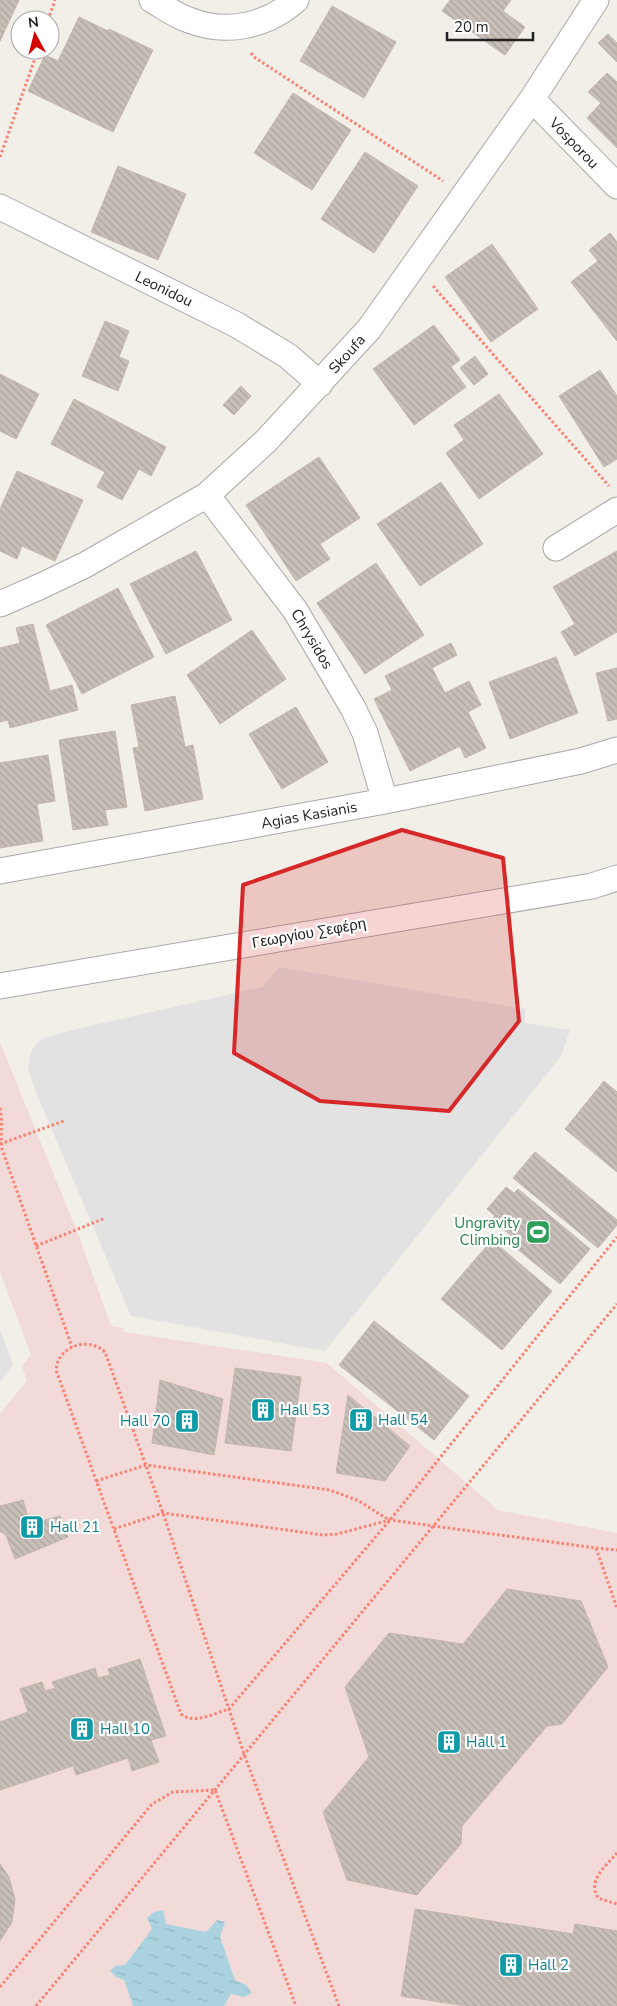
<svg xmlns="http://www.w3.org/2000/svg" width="617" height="2006" viewBox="0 0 617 2006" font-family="'Nunito Sans',sans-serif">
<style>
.commercial{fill:#f2dad9}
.parking{fill:#e2e2e2}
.water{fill:url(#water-ripples)}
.building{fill:url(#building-back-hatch);stroke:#c4b6ab}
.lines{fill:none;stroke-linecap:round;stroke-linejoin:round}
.minor-casing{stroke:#a9a9a9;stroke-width:27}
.path{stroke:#fa8072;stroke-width:3;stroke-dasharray:2.5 2.5;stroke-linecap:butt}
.minor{stroke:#fff;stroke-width:25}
.marked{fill:#d62828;fill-opacity:0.2;stroke:#d62828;stroke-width:4;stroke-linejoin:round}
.labels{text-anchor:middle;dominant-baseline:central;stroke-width:4.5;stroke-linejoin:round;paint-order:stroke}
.street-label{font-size:15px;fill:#222;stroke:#fff}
.leisure-label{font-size:15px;fill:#27864d;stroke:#fff;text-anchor:end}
.culture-label{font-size:15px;fill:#0d838f;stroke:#fff;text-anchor:start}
</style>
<defs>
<pattern id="water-ripples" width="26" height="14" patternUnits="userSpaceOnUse" patternTransform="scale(1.25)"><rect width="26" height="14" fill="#aad3df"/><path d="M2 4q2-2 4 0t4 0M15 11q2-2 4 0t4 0" fill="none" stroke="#92b5bf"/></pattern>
<pattern id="building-back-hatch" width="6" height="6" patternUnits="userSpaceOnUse" patternTransform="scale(1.25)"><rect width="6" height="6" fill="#c7bfb8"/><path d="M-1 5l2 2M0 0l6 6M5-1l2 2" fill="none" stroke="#aba49e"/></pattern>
</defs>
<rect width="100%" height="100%" fill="#f2efe9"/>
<path class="commercial" d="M0 1042 80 1239 111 1326 123 1328 124 1332 327 1363 498 1510 617 1533V2006H0V1413L27 1381 22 1366 31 1355 0 1272Z"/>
<path class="parking" d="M279 967 525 1009V1023L570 1030 561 1056 325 1351 131 1316 35 1090 28 1068 31 1052 36 1044 44 1038 72 1030 262 987Z
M0 1330 13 1364 0 1382Z"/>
<path class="water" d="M163 1910 166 1924 206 1932 217 1920 225 1922 220 1937 235 1980 246 1985 252 1993 244 1997 231 1994 224 2006H133L124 1980 116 1977 110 1971 115 1966 125 1965 152 1929 147 1918 154 1912Z"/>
<path class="building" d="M0 0H19L0 41Z
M450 0H511L503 11 525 27 505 55 442 11Z
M332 6 396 42 364 98 300 61Z
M79 17 108 31 109 29 153 50 113 132 28 91 45 55 58 61Z
M608 34 617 43V62L598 43Z
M607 73 617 82V148L587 118 601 103 588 92Z
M293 93 351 130 312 190 254 153Z
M365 152 418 186 374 253 321 219Z
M118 166 186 194 158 260 91 232Z
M610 233 617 242V341L571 282 598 261 589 250Z
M492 244 538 309 491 342 445 277Z
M105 321 129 331 119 357 129 361 118 391 82 376Z
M434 325 460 360 451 367 466 387 414 425 373 369Z
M475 356 488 374 474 385 460 368Z
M600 370 617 396V459L604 467 559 396Z
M0 374 39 394 16 439 0 431Z
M241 386 251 396 234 415 223 405Z
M499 394 543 454 479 499 446 453 464 440 454 425Z
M74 399 166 447 151 476 139 469 122 500 97 487 105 472 51 444Z
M319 457 360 518 320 544 330 559 296 581 246 505Z
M17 471 83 500 55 561 22 546 17 559 0 551V509Z
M441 482 483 544 420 586 377 524Z
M196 551 232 620 166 654 130 584Z
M617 551V632L575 656 561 632 575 624 553 587Z
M376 563 424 635 365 674 317 603Z
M118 588 154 657 82 694 46 625Z
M33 624 50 691 72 685 78 710 10 728 8 720 0 722V648L20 643 16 628Z
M252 630 286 679 220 724 187 675Z
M451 643 457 655 432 668 445 693 469 681 481 705 468 712 486 748 465 758 460 746 410 771 374 699 392 690 385 676Z
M556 657 578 713 510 739 489 682Z
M617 668V719L608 721 596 673Z
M175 696 185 747 193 745 203 799 145 811 133 748 139 747 131 705Z
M296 707 328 762 282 789 249 734Z
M115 731 127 807 105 810 108 825 73 830 59 740Z
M48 755 55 801 37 804 43 841 0 848V763Z
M604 1081 617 1092V1172L565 1129Z
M535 1152 617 1220V1225L598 1248 513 1178Z
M506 1187 514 1193 518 1189 590 1249 560 1284 516 1248 520 1243 492 1220 495 1216 487 1209Z
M492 1240 552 1291 502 1350 441 1299Z
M374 1321 469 1396 434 1440 339 1365Z
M235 1368 301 1377 291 1451 225 1443Z
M160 1380 223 1399 214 1455 152 1443Z
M348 1395 410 1446 385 1481 336 1473Z
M23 1500 30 1524 60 1516 68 1537 15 1559 6 1535 0 1531V1506Z
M507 1589 581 1601 608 1667 562 1724 547 1726 462 1826 461 1844 417 1895 347 1880 323 1812 369 1757 345 1687 389 1633 463 1644Z
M140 1659 166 1736 151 1740 159 1762 132 1771 128 1758 76 1775 73 1766 0 1790V1722L28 1712 20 1689 42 1682 45 1691 55 1688 52 1682 95 1668 98 1678 110 1675 108 1669Z
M0 1864 9 1877 15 1899 12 1922 0 1941Z
M415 1909 573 1934 575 1924 617 1931V2006H466L401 1996Z"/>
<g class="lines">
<defs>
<path id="minor" d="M152 0C164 7 176 16 189 20 226 35 267 26 296 0
M532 99 617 186
M0 207 237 325 288 356 320 384
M207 495 295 610 353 708 365 733 385 801
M556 548 617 510
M0 604 39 587 85 565 207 495 266 441 369 329 532 99 596 0
M0 871 385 801 581 761 617 750
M0 986 592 886 617 878"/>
</defs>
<use href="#minor" class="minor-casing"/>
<path class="path" d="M48 20 55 0
M251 53 254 57 443 181
M0 157 38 50
M433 286 609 486
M0 1108C3 1122 0 1135 2 1149L72 1347
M0 1144 64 1121
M36 1246 103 1219
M96 1481 146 1465 330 1490 359 1501 389 1520
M114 1529 163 1513 323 1535 337 1534 390 1520 596 1548 617 1608
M596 1548 617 1550
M617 1853C606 1866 587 1880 598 1898L617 1904
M0 1987 152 1804 173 1792 215 1790 296 2006
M36 2006 617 1304
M339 2006 244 1754 163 1513 105 1352C88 1336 58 1346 56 1370L181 1714C194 1725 215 1713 229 1709L390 1520 617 1237"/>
<use href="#minor" class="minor"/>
</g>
<path class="marked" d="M402 830 503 858 519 1021 449 1111 320 1101 234 1053 243 885Z"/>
<defs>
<symbol id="stadium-square" viewBox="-11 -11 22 22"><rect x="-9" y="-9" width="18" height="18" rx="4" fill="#2e9e5b" stroke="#fff"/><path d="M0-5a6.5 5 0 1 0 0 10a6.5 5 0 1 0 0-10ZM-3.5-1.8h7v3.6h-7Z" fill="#fff"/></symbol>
<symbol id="building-square" viewBox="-11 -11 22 22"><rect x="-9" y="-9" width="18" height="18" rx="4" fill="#0f9aa8" stroke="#fff"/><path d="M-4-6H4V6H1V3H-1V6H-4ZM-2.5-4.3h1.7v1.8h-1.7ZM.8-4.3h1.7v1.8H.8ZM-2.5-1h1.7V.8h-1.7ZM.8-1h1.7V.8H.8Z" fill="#fff"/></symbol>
</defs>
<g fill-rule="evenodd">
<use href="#stadium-square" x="524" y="1218" width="28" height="28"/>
<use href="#building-square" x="249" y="1396" width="28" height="28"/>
<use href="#building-square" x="347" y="1406" width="28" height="28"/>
<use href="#building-square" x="173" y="1407" width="28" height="28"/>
<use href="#building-square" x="18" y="1513" width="28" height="28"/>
<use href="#building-square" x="68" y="1715" width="28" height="28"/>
<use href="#building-square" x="435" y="1728" width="28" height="28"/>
<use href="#building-square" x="497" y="1951" width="28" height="28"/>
</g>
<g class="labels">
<g class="street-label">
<text transform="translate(574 143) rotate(46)">Vosporou</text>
<text transform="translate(164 289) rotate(26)">Leonidou</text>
<text transform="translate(347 354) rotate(-48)">Skoufa</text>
<text transform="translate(312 639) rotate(59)">Chrysidos</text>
<text transform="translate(309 815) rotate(-10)">Agias Kasianis</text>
<text transform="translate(309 933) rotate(-10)">Γεωργίου Σεφέρη</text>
</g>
<g class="leisure-label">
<text x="520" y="1223">Ungravity<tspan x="520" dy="17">Climbing</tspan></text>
</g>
<g class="culture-label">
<text x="280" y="1410">Hall 53</text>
<text x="378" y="1420">Hall 54</text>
<text x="170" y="1421" text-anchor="end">Hall 70</text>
<text x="50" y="1527">Hall 21</text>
<text x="100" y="1729">Hall 10</text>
<text x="466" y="1742">Hall 1</text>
<text x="528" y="1965">Hall 2</text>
</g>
</g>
<g transform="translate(35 35) rotate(353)"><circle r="24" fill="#ffffff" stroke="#a7a7a7"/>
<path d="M0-4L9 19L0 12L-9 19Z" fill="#d40000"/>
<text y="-8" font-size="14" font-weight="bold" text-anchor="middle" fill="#222222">N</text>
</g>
<path d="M447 32v8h86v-8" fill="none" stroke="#222222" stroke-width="2.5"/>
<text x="454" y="32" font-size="15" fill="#222222" stroke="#ffffff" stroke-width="4" paint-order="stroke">20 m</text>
</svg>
